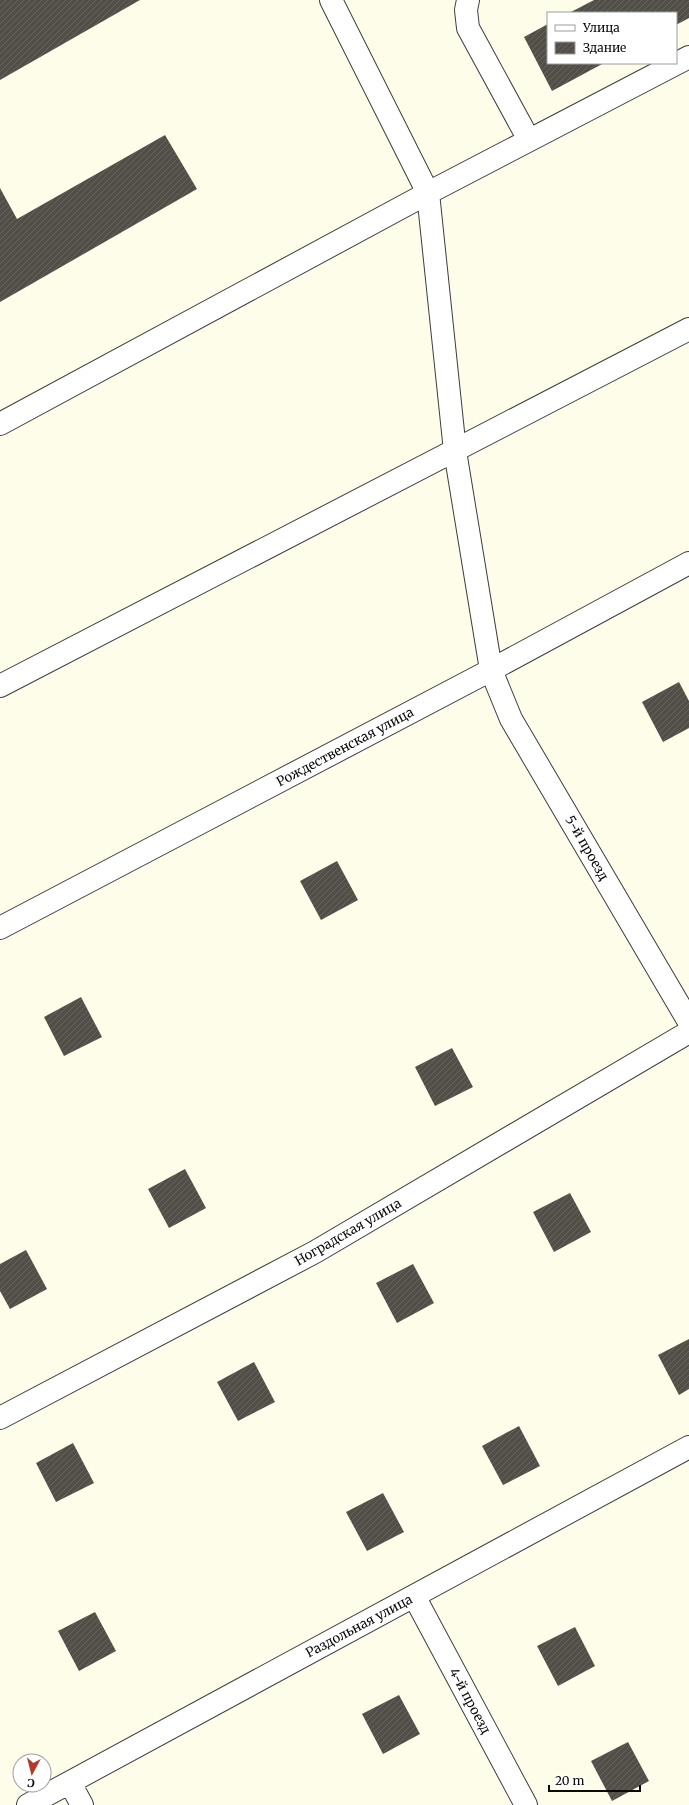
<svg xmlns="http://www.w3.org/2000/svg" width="689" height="1805" viewBox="0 0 689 1805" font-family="Merriweather,serif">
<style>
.building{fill:url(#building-hatch)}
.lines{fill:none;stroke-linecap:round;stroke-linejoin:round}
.minor-casing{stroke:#3d3d3d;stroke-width:24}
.minor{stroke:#fff;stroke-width:22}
.labels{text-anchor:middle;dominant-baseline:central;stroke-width:4;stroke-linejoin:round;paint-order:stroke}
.street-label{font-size:13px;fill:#0a0a0a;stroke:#fff}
</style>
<defs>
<pattern id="building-hatch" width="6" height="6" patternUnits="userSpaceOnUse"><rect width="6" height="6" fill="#524e48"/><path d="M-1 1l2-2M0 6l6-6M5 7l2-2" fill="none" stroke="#66635e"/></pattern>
</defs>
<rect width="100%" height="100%" fill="#fefde9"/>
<path class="building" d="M0 0H140L0 80Z
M594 0H689V18L676 25V13H569Z
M548 24V63H604L552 91 524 37Z
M165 135 197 189 0 302V188L17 219Z
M679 682 689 701V728L663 742 642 702Z
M337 861 358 900 321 920 300 881Z
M81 997 102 1037 64 1056 44 1017Z
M452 1048 473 1087 435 1106 415 1067Z
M185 1169 206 1208 169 1228 148 1189Z
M570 1193 591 1232 554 1252 533 1212Z
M26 1250 47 1289 10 1309 0 1291V1264Z
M413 1264 434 1303 397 1323 376 1283Z
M689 1339V1389L679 1395 658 1355Z
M254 1362 275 1402 238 1421 217 1382Z
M519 1426 540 1466 503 1485 482 1446Z
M73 1443 94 1483 56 1502 36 1463Z
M383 1493 404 1532 367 1551 346 1512Z
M95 1612 116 1651 79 1671 58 1631Z
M575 1627 595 1666 558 1686 537 1646Z
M399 1695 420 1734 383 1754 362 1714Z
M628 1742 649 1781 612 1801 591 1761Z"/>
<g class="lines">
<defs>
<path id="minor" d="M331 0 428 193 455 451 491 670 511 719 689 1022
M468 0 466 10 468 28 529 140
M0 424 428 193 689 57
M0 686 689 329
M0 928 491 670 689 563
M0 1418 315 1252 689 1032
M414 1596 526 1805
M70 1783 82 1805
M28 1805 689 1447"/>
</defs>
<use href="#minor" class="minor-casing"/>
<use href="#minor" class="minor"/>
</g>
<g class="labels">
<g class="street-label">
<text transform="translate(345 747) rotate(-28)">Рождественская улица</text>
<text transform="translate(587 848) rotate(60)">5-й проезд</text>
<text transform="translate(348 1232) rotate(-30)">Ноградская улица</text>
<text transform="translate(359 1626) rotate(-28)">Раздольная улица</text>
<text transform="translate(470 1701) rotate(62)">4-й проезд</text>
</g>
</g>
<rect x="547" y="12" width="130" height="52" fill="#ffffff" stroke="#9d9d9d"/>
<rect x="555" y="25" width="20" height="6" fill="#ffffff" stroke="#9d9d9d"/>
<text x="583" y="32" font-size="12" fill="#0a0a0a">Улица</text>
<rect x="555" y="42" width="20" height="12" fill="url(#building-hatch)" stroke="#9d9d9d"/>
<text x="583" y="52" font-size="12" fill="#0a0a0a">Здание</text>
<g transform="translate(32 1773) rotate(187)"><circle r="19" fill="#ffffff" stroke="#9d9d9d"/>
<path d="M0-3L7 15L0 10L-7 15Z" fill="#b23a2b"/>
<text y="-6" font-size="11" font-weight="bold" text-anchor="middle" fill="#0a0a0a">С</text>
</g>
<path d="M549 1785v6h91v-6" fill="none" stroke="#0a0a0a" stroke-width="2"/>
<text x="555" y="1785" font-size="12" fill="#0a0a0a" stroke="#ffffff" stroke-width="3" paint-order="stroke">20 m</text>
</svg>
